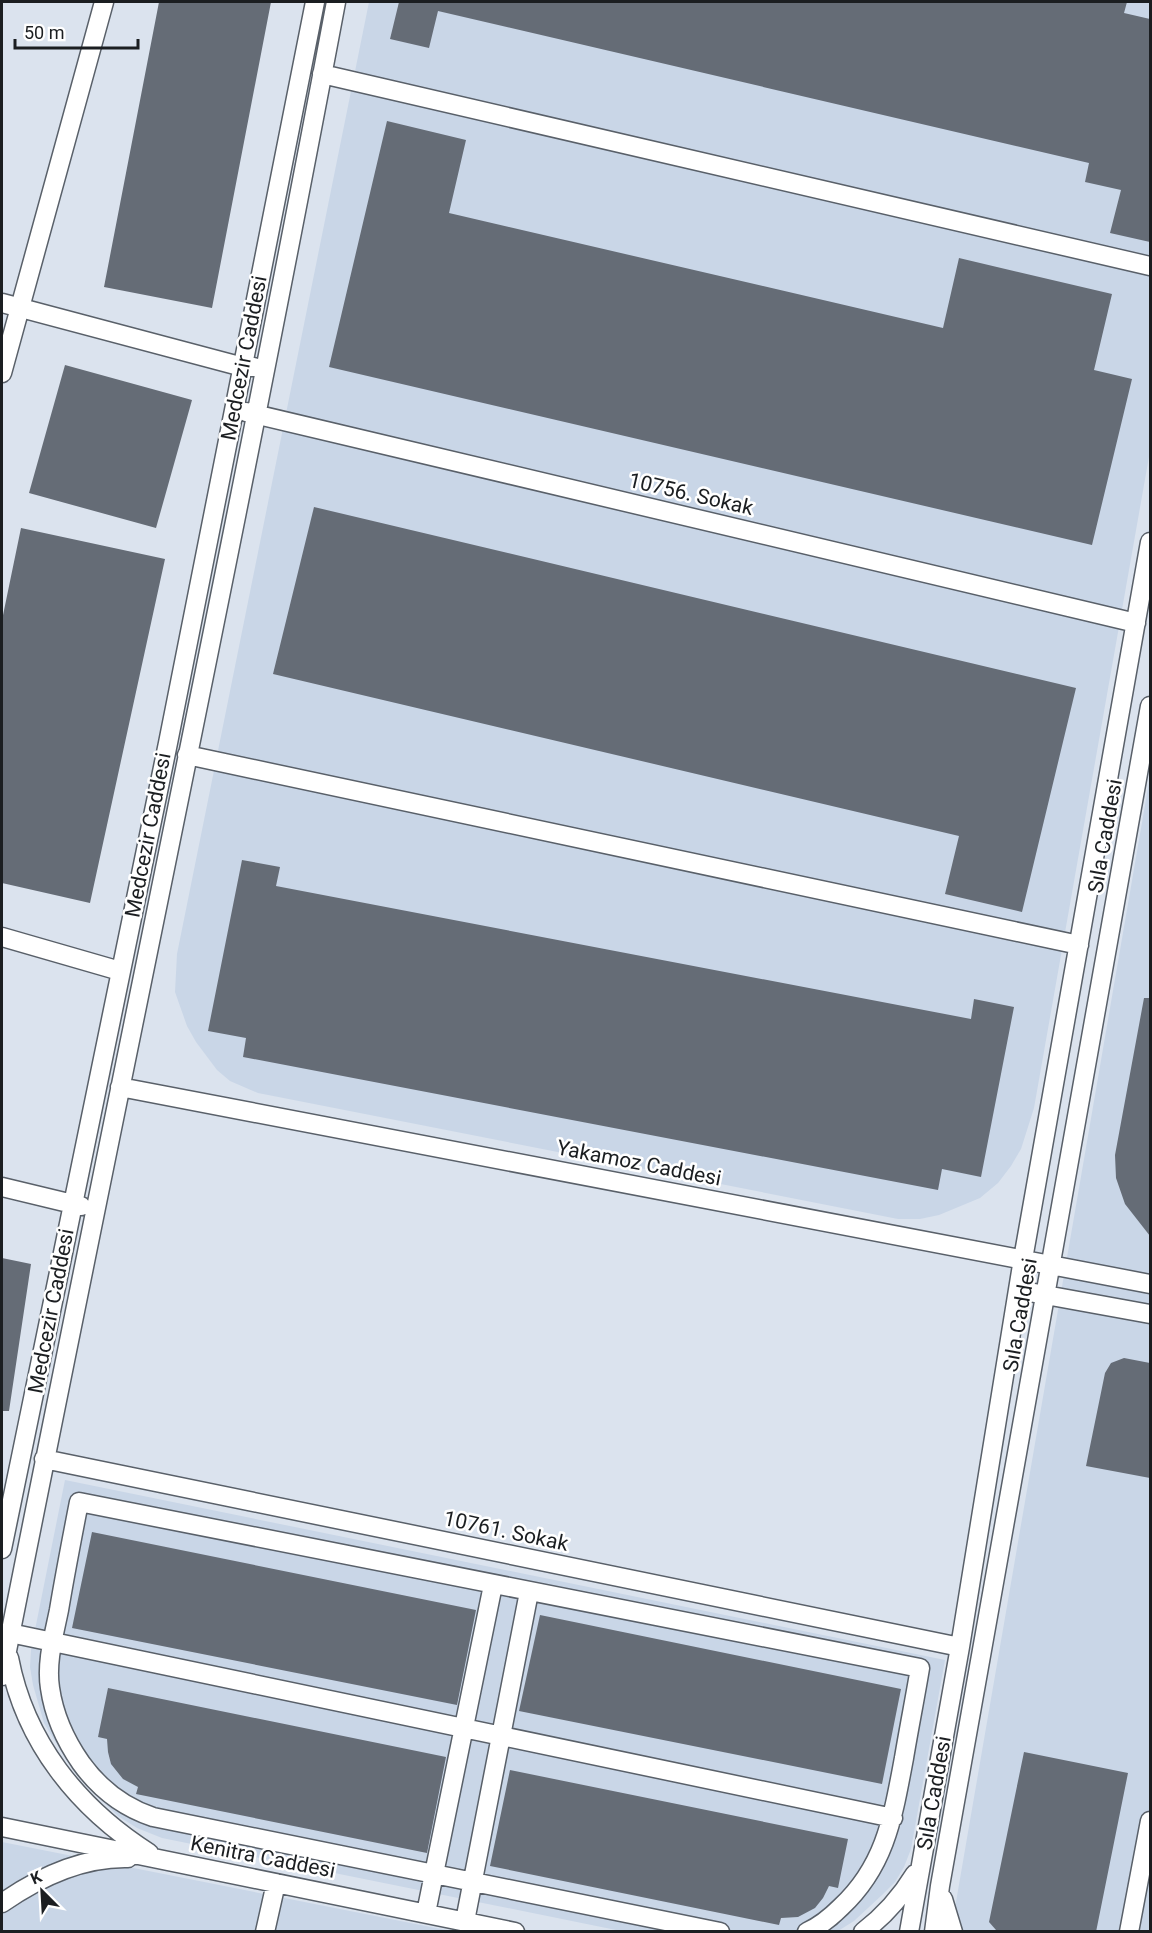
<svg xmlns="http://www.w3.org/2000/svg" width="1152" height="1933" viewBox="0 0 1152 1933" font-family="Roboto,sans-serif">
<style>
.built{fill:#c9d6e7}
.building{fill:#656c76}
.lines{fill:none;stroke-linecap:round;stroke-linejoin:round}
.minor-casing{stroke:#596069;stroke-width:21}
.minor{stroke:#fff;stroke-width:18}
.labels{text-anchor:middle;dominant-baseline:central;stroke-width:5;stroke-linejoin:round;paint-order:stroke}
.street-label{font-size:21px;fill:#1b1e21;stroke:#fff}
</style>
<rect width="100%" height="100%" fill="#dbe3ee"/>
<path class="built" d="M369 2H1150V451L1034 1108 1021 1149 1011 1166 998 1183 980 1198 939 1215 920 1219H898L258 1093 230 1081 217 1070 196 1042 187 1026 175 992 177 954Z
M1150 776V1931H951Z
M65 1480 945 1660 911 1849 904 1867 895 1882 882 1895 854 1921 838 1931H621L162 1838 137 1828 118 1816 99 1798 67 1761 44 1723 33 1685 30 1667 31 1650Z
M2 1842 451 1931H2Z"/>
<path class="building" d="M159 2H271L212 308 104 287Z
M399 2H1127L1124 13 1150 19V242L1110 233 1121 190 1085 182 1089 163 438 11 429 48 390 39Z
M387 121 466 140 449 213 943 328 959 258 1112 294 1094 370 1132 379 1092 545 329 367Z
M65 365 192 400 156 528 29 493Z
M314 507 1076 688 1022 912 945 894 959 836 273 674Z
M21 528 165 559 90 903 2 883V620Z
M242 860 280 867 276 886 971 1019 974 999 1014 1007 981 1177 942 1169 938 1190 243 1057 246 1038 208 1031Z
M1144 998H1150V1236L1125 1204 1116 1178 1115 1155Z
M2 1258 31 1264 9 1411H2Z
M1124 1358 1150 1363V1478L1086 1466 1105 1373 1111 1363Z
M92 1532 476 1610 457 1705 72 1628Z
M540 1615 901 1689 882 1784 519 1711Z
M108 1688 446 1757 427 1853 136 1794 138 1787 123 1779 111 1764 108 1752 107 1739 98 1737Z
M1024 1752 1128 1773 1096 1932H1005L996 1930 989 1922Z
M510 1770 848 1839 838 1888 829 1886 823 1898 815 1908 798 1917 781 1918 779 1925 490 1866Z"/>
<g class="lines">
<defs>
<path id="minor" d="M322 74 1150 266
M2 303 243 367H254
M2 373 104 2
M246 412 1136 623
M187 755 1079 945
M2 937 120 971
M120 1087 1150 1284
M2 1187 81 1206
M1018 1290 1150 1314
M44 1459 960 1647
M2 1549 168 743 315 2
M10 1633 893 1818
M9 1658C25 1742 78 1808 149 1853
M2 1676C112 1118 231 561 336 2
M2 1827 515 1932
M943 1899 953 1932
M2 1903C38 1878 83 1857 128 1858
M426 1913 493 1585
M465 1921 529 1592
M265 1932 276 1883
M720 1932 153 1817C123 1807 99 1788 81 1763 65 1740 54 1716 50 1688 46 1662 54 1635 59 1610 65 1574 72 1538 79 1502L920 1668C915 1698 909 1728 904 1758 893 1816 886 1865 841 1907 831 1917 820 1926 807 1932
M863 1932C884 1916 901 1897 915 1874
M909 1932 960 1647 1023 1259 1150 542
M934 1932 940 1886 1150 706
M1129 1932 1150 1821"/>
</defs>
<use href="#minor" class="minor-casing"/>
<use href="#minor" class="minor"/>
</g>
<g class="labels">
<g class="street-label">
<text transform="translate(244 358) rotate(-79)">Medcezir Caddesi</text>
<text transform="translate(691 494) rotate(13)">10756. Sokak</text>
<text transform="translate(148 835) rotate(-79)">Medcezir Caddesi</text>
<text transform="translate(1105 836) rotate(-80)">Sıla Caddesi</text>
<text transform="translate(639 1163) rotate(11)">Yakamoz Caddesi</text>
<text transform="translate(51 1311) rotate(-79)">Medcezir Caddesi</text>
<text transform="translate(1020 1315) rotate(-80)">Sıla Caddesi</text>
<text transform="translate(506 1531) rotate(12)">10761. Sokak</text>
<text transform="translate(934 1793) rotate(-80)">Sıla Caddesi</text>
<text transform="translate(263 1857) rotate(11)">Kenitra Caddesi</text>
</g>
</g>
<rect width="1152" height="1933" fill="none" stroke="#1b1e21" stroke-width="6"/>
<g transform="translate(42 1891) rotate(336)" stroke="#ffffff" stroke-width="4.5" paint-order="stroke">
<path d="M0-4.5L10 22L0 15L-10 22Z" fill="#1b1e21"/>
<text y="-9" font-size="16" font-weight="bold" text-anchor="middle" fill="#1b1e21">K</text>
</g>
<path d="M15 39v9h123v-9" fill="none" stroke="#1b1e21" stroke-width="3"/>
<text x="24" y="39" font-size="18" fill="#1b1e21" stroke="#ffffff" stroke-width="4.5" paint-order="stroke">50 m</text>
</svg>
